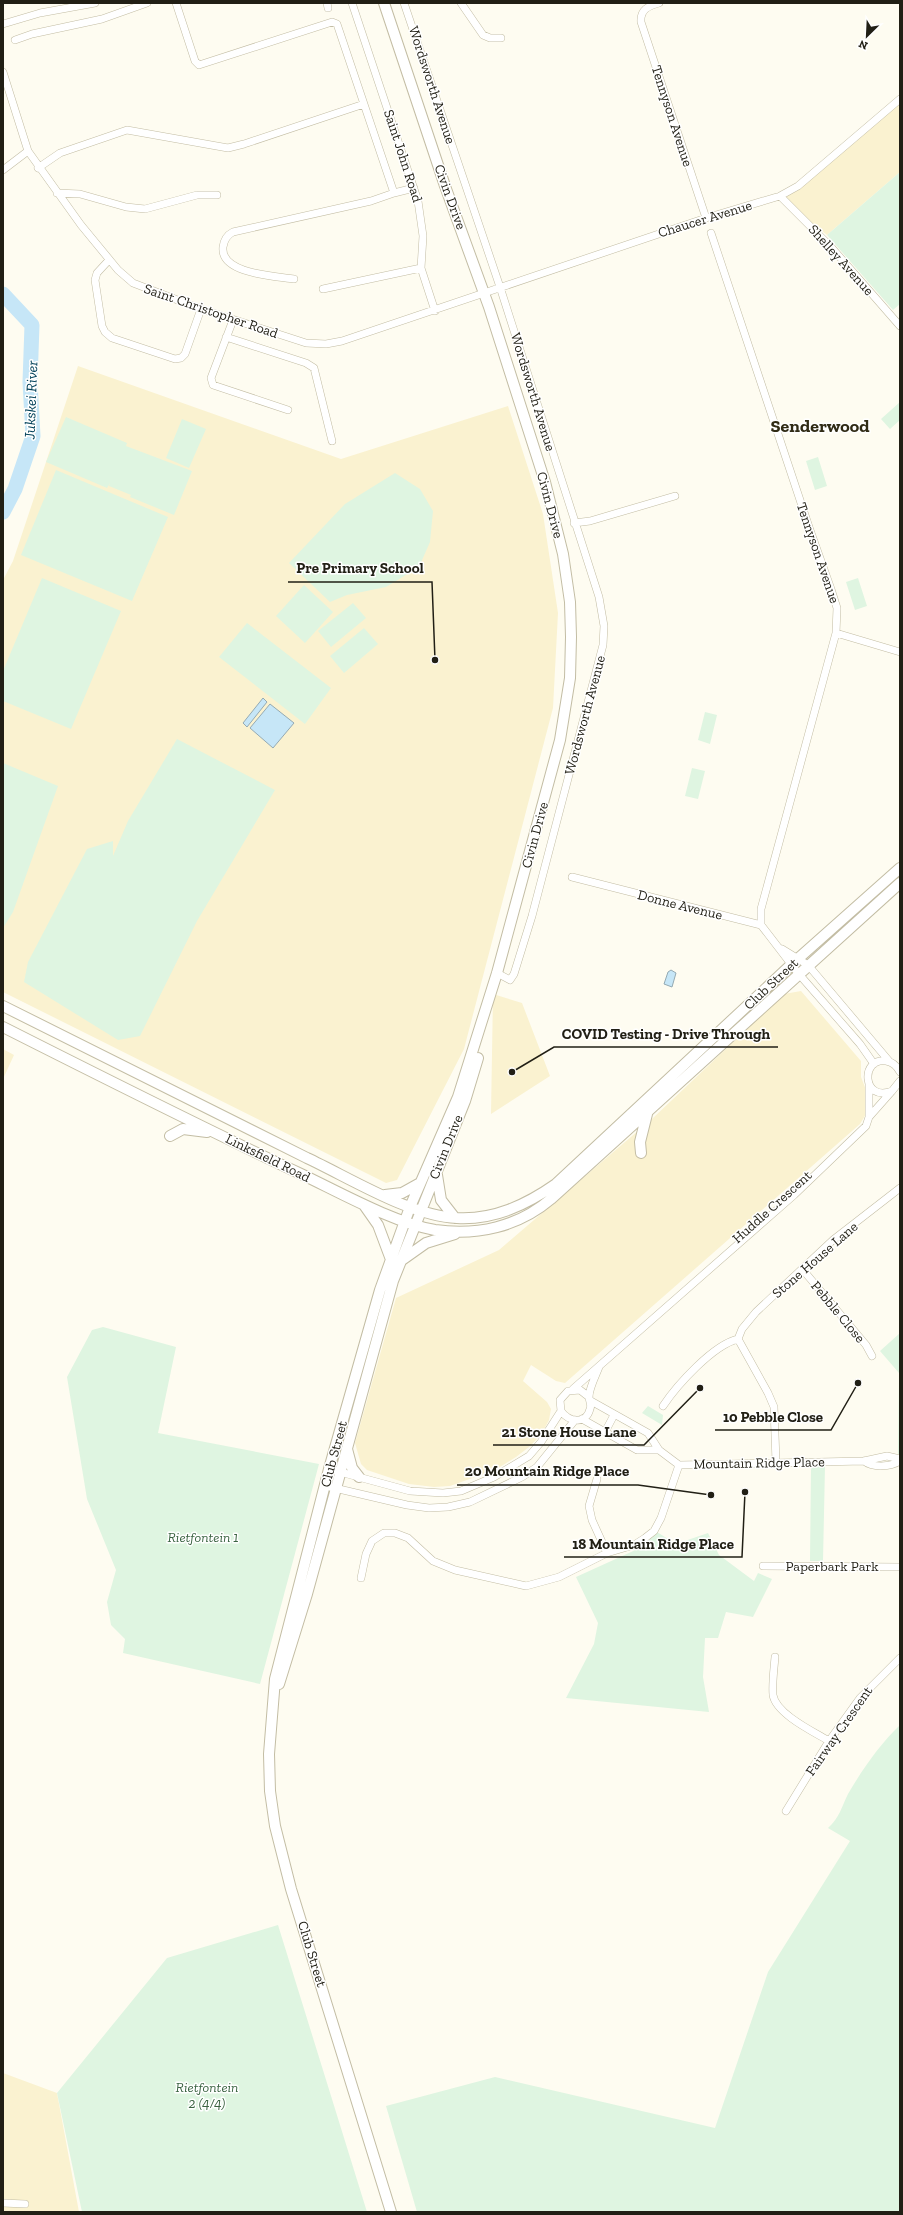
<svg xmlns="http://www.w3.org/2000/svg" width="903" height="2215" viewBox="0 0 903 2215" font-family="'Zilla Slab',serif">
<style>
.built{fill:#faf2d0}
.green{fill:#dff5e1}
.water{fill:#c6e6f7;stroke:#94aab3}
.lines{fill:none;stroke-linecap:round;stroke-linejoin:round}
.river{stroke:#c6e6f7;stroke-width:15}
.street-casing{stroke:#c3bda4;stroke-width:8}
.secondary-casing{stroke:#c3bda4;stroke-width:12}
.street{stroke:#fff;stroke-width:7}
.secondary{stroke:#fff;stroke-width:10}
.labels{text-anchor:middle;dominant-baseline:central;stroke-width:3;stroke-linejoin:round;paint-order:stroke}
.street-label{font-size:14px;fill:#211f15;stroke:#fff}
.park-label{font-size:14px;font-style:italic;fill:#3a6341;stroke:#fff}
.water-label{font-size:15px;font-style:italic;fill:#004159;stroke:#fff}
.district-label{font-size:18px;font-weight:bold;fill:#302b15;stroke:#fff}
.leader{fill:none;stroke:#211f15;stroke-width:1.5}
.callout-dot{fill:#211f15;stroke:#fff;stroke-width:1.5}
.callout-label{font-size:15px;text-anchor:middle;font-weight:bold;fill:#211f15;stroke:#fff;stroke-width:3;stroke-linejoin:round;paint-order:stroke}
</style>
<rect width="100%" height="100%" fill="#fefcf1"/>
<path class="built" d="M900 100V172L827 235 781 198Z
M78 366 341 459 508 406 543 514 558 613 553 708 464 1049 397 1180 386 1183 3 992V580L13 561Z
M801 991 861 1061V1077L868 1095 866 1114 860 1124 565 1383 556 1381 531 1365 523 1381 547 1402 551 1409 549 1420 541 1435 529 1447 516 1457 495 1470 450 1486 434 1487 409 1484 367 1470 361 1464 355 1443 396 1298 499 1250 653 1118 784 994Z
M493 994 522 1003 550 1076 491 1114Z
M3 1049 14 1055 3 1079Z
M3 2073 57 2093 79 2212H3Z"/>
<path class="green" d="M900 172V304L893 310 827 235Z
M900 402V420L890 429 881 419Z
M66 417 127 443 126 446 192 471 174 515 130 497 131 495 109 486 110 483 107 488 46 462Z
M182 419 206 429 189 468 166 458Z
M818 457 827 486 815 490 806 461Z
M56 470 168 517 132 601 21 555Z
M395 473 420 489 433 511 430 542 419 567 386 587 347 595 330 602 289 563 345 504Z
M42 578 121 611 71 729 3 701V671Z
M858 578 867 606 855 610 846 582Z
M304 585 333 612 305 643 276 616Z
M353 603 366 618 331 647 318 631Z
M247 623 331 688 305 724 219 657Z
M364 628 378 644 344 673 330 656Z
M705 712 717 715 710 744 698 740Z
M177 739 275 790 197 921 140 1036 118 1040 24 982 28 962 87 849 113 841V856L128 821Z
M3 763 58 786 13 912 3 928Z
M692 768 705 771 698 799 685 796Z
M103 1327 176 1347 158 1433 319 1464 260 1684 123 1653 125 1639 111 1625 107 1602 116 1570 87 1499 67 1377 92 1330Z
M900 1333V1454H898L899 1373 880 1351Z
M648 1406 663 1415 662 1425 642 1413Z
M811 1466H825L823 1561H810Z
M657 1532 676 1544 708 1533 719 1555 754 1581 758 1573 772 1579 753 1617 726 1612 718 1638H705L703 1677 709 1712 566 1698 594 1644 598 1623 576 1577 642 1547Z
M900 1725V2212H417L386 2106 495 2077 715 2128 768 1972 850 1841 828 1828C840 1817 841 1808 848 1794 862 1770 880 1744 900 1725Z
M278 1925 367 2212H82L57 2093 167 1958Z"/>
<path class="water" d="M263 698 267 702 247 727 243 723Z
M270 704 294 723 273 748 250 728Z
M671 970 676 973 672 987 664 984 668 972Z"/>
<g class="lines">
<path class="river" d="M3 294 32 325 30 382 33 436 15 489 3 512"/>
<defs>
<path id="street" d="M176 3 195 61 199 65 332 22 337 24 394 193 371 201 233 232C227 235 224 240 223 247 220 274 275 276 294 279
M327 3 328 8
M352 3 418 201 423 236 421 268 435 311
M404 3 500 287 599 597 604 626 603 645 532 916 514 974 510 980 497 973
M461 3 483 35 490 38H501
M659 3C648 6 640 10 641 22L706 218
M3 24 40 13 95 3
M15 40 32 34 102 19 147 3
M3 72 28 151 81 225 118 270 133 283 201 309 306 343 326 344 342 341 706 218 780 196 798 186 900 99
M38 168 60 153 127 130 228 148 244 144 364 104
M3 170 28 151
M57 193 80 194 126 207 145 209 197 195H217
M394 193 414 188
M780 196 831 247 900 326
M711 233 810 530 831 589 837 608 836 633 761 909V925
M109 260 97 273 95 280 102 326 105 332 112 338 175 359 181 358 185 354 201 309
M323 289 421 268
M233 320 211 378 213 385 288 410
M226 337 306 363 314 368 332 441
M574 523 590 521 675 496
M836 633 900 652
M572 877 761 925 798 973 860 1044 874 1064
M782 949 808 965 889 1061
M900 1072C897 1066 893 1062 886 1061 860 1057 862 1103 892 1091L900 1081
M869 1084V1117
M803 1270 866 1345 872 1356
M738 1339 742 1329 756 1312 833 1240 900 1188
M738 1339 768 1393 774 1407 776 1462
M573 1389 794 1195 866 1126 869 1117 892 1091
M589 1397 580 1390 568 1391 560 1400 561 1411C569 1422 586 1425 590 1409 592 1405 589 1401 589 1397 589 1388 596 1375 599 1367
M591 1401 648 1433 659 1450 679 1465 864 1461 887 1456 900 1459
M663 1406C677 1385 713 1345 738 1339
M582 1419 637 1450H659
M605 1432 614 1415
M864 1461C873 1468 890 1467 900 1461
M329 1469 410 1491 443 1493 461 1491 494 1477 529 1456 541 1442 561 1411
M597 1479 589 1506 592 1520 607 1553
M326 1486 407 1505 429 1508 448 1507 470 1502 522 1477 537 1467 575 1420
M763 1566 900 1567
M361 1578 366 1554 372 1541 384 1533H395L408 1538 433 1561 455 1570 526 1586 559 1577 607 1553 634 1545 645 1538 654 1531 661 1518 679 1465
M775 1657C774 1669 772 1683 773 1695 776 1714 814 1732 829 1741
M786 1811 829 1741 860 1698 900 1658
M3 2203 25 2204"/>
<path id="secondary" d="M384 3 445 186 489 307 545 482 563 554 570 602 571 637 570 678 560 740 497 973 458 1097 410 1207 380 1290 329 1469 275 1679 269 1754 270 1791 275 1826 291 1889 391 2212
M3 1006C104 1057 205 1108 307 1158 350 1178 410 1216 457 1218 494 1220 526 1205 556 1184L792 964 900 868
M3 1027C102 1077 201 1127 301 1174 339 1192 394 1223 435 1230 477 1236 518 1227 551 1199L900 883
M170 1136 183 1129 207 1132
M641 1153 640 1142 647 1114
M437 1175 441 1200 455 1218
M385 1195 402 1193 420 1183
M364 1205 378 1225 390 1257
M402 1260 426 1243 455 1234
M347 1449 352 1468 359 1477
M279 1684 307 1594 393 1281 465 1101 478 1058"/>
</defs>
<use href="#street" class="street-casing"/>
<use href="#secondary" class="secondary-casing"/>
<use href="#street" class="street"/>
<use href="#secondary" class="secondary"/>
</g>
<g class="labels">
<g class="street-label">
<text transform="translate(432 85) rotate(72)">Wordsworth Avenue</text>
<text transform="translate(672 116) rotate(72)">Tennyson Avenue</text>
<text transform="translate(403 156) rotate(72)">Saint John Road</text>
<text transform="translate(450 197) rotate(70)">Civin Drive</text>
<text transform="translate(705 219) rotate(-17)">Chaucer Avenue</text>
<text transform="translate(841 260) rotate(48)">Shelley Avenue</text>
<text transform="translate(211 311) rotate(19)">Saint Christopher Road</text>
<text transform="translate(533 392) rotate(73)">Wordsworth Avenue</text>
<text transform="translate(550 505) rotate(75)">Civin Drive</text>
<text transform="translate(818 553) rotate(71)">Tennyson Avenue</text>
<text transform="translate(585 715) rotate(-75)">Wordsworth Avenue</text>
<text transform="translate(535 835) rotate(-75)">Civin Drive</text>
<text transform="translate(680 905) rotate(14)">Donne Avenue</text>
<text transform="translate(771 984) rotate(-43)">Club Street</text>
<text transform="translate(446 1147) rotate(-68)">Civin Drive</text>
<text transform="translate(268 1158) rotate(26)">Linksfield Road</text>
<text transform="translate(772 1207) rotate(-42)">Huddle Crescent</text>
<text transform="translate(815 1260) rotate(-41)">Stone House Lane</text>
<text transform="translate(838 1312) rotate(50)">Pebble Close</text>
<text transform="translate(334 1454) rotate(-75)">Club Street</text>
<text transform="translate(759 1463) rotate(-1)">Mountain Ridge Place</text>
<text x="832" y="1566">Paperbark Park</text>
<text transform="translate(839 1731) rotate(-55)">Fairway Crescent</text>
<text transform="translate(312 1954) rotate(73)">Club Street</text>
</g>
<g class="park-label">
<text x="203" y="1537">Rietfontein 1</text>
<text x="207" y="2087">Rietfontein<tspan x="207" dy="16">2 (4/4)</tspan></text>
</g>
<g class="water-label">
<text transform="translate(31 400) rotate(-88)">Jukskei River</text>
</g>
<g class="district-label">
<text x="820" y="426">Senderwood</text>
</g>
</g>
<path class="leader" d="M435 660L432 582H288M512 1072L554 1047H778M858 1383L831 1430H715M700 1388L644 1445H493M711 1495L638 1485H457M745 1492L742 1557H564"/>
<g class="callout-dot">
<circle cx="435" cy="660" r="4"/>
<circle cx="512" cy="1072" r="4"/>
<circle cx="858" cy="1383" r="4"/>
<circle cx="700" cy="1388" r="4"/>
<circle cx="711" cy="1495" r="4"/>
<circle cx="745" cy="1492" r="4"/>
</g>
<g class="callout-label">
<text x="360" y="573">Pre Primary School</text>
<text x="666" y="1039">COVID Testing - Drive Through</text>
<text x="773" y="1422">10 Pebble Close</text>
<text x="569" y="1437">21 Stone House Lane</text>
<text x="547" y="1476">20 Mountain Ridge Place</text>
<text x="653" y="1549">18 Mountain Ridge Place</text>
</g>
<rect width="903" height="2215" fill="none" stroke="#211f15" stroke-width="8"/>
<g transform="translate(867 36) rotate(204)" stroke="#ffffff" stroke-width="3" paint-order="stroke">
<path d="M0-3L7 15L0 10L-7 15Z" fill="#211f15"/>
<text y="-6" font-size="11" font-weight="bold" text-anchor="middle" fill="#211f15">N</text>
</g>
</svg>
